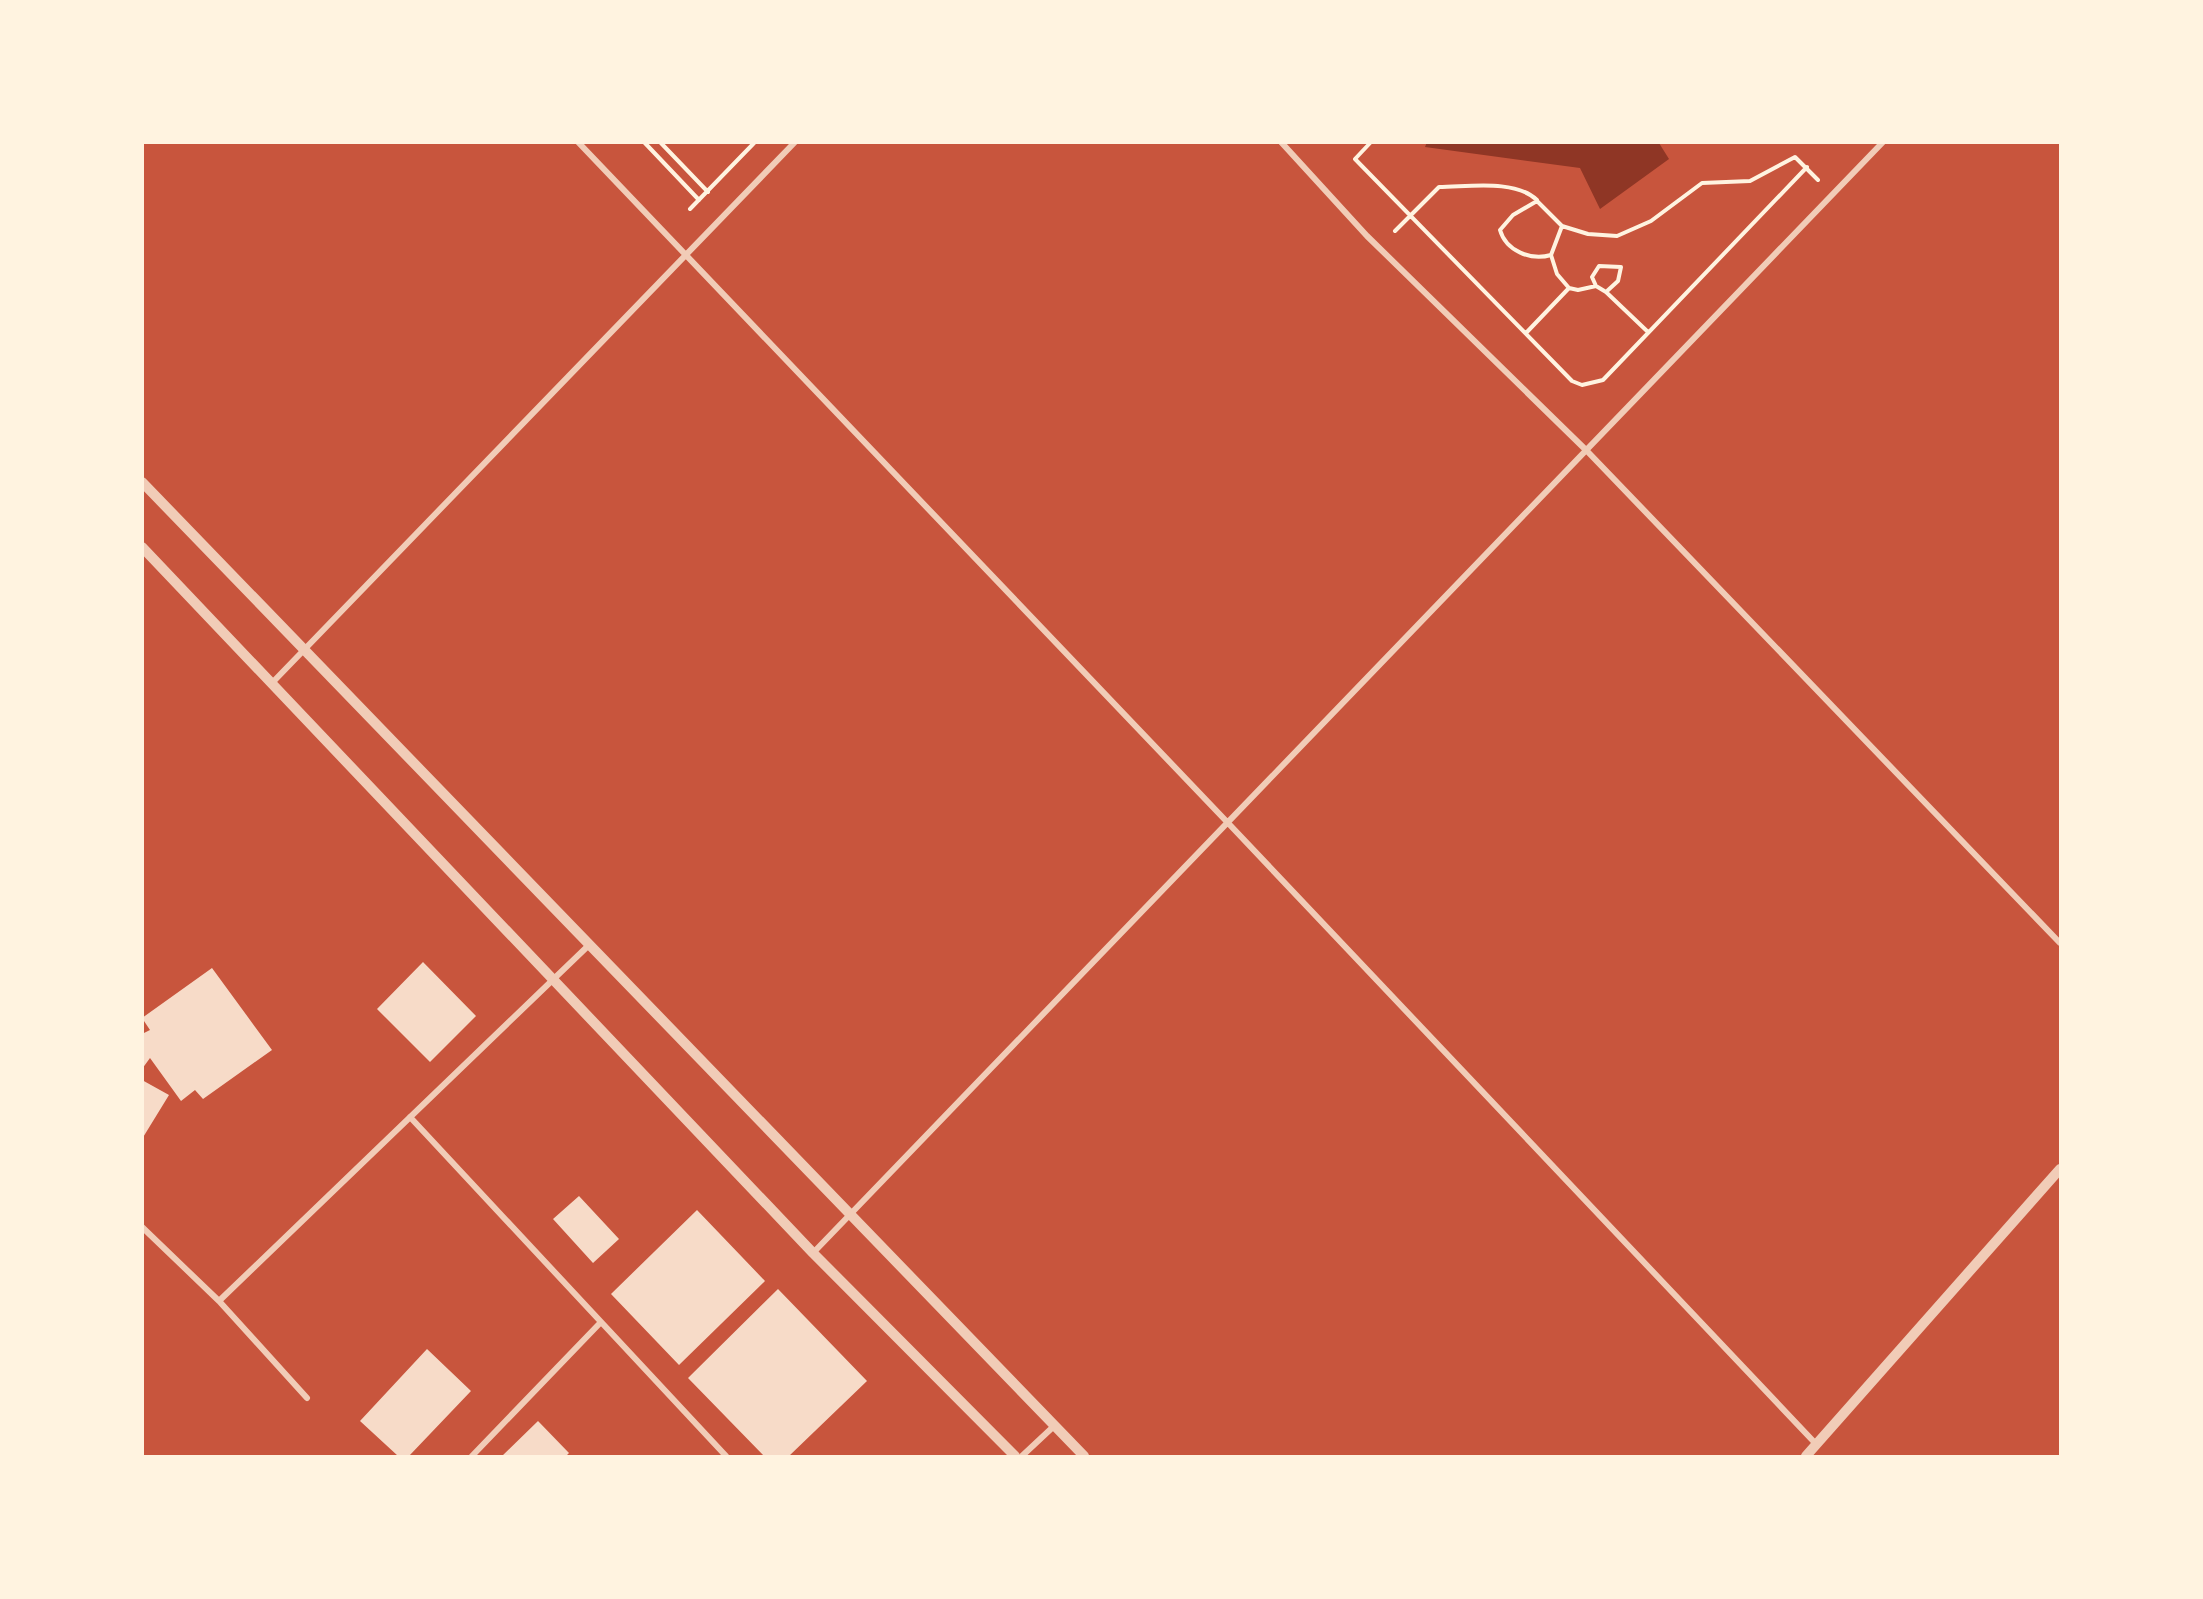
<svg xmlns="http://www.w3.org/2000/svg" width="2203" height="1599" viewBox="0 0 2203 1599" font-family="'Roboto Serif',serif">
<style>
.water{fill:#8f3625}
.building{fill:#f7dbc8}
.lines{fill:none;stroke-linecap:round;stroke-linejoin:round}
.path{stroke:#fff3e0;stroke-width:4}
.minor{stroke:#f1ccb7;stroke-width:6}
.tertiary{stroke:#f1ccb7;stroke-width:10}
</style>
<rect width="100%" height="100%" fill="#c8553d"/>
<path class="water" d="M1427 142 1659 143 1669 159 1600 209 1580 168 1425 147Z"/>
<path class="building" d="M423 962 476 1016 430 1062 377 1009Z
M212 968 272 1050 203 1099 195 1090 181 1101 150 1058 142 1069V1034L150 1030 142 1018Z
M142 1080 169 1095 142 1139Z
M579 1196 619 1239 593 1263 553 1219Z
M697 1210 765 1281 679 1365 611 1294Z
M778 1289 867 1381 789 1456H764L688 1378Z
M427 1349 471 1391 409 1456H398L360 1421Z
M538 1421 569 1453 566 1456H502Z"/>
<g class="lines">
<path class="path" d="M644 142 699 200
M660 142 708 192
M1371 142 1355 159 1572 381 1582 385 1603 380 1807 167
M690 209 755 142
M1562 226 1588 234 1617 236 1651 221 1702 183 1750 181 1795 157 1818 180
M1395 231 1439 187C1468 187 1515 179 1537 200
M1551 255C1531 261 1506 251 1500 230L1513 215 1537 201 1562 226 1551 255 1557 274 1569 288 1578 290 1596 286
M1599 266 1621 267 1618 281 1606 292 1596 286 1592 277Z
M1606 292 1648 332
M1526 333 1569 288"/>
<path class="minor" d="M578 142 1229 824 1816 1444
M1281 142 1367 236 1587 451 2060 943
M272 683 795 142
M410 1117 726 1456
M142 1227 219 1301 307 1398
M813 1253 1883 142
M219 1301 589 945
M472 1456 601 1322
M1022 1456 1053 1427"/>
<path class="tertiary" d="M142 482 1084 1456
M142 547 813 1253 1015 1456
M1806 1456 2060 1169"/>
</g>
<rect width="2203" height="1599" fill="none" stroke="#fff3e0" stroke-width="288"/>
</svg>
